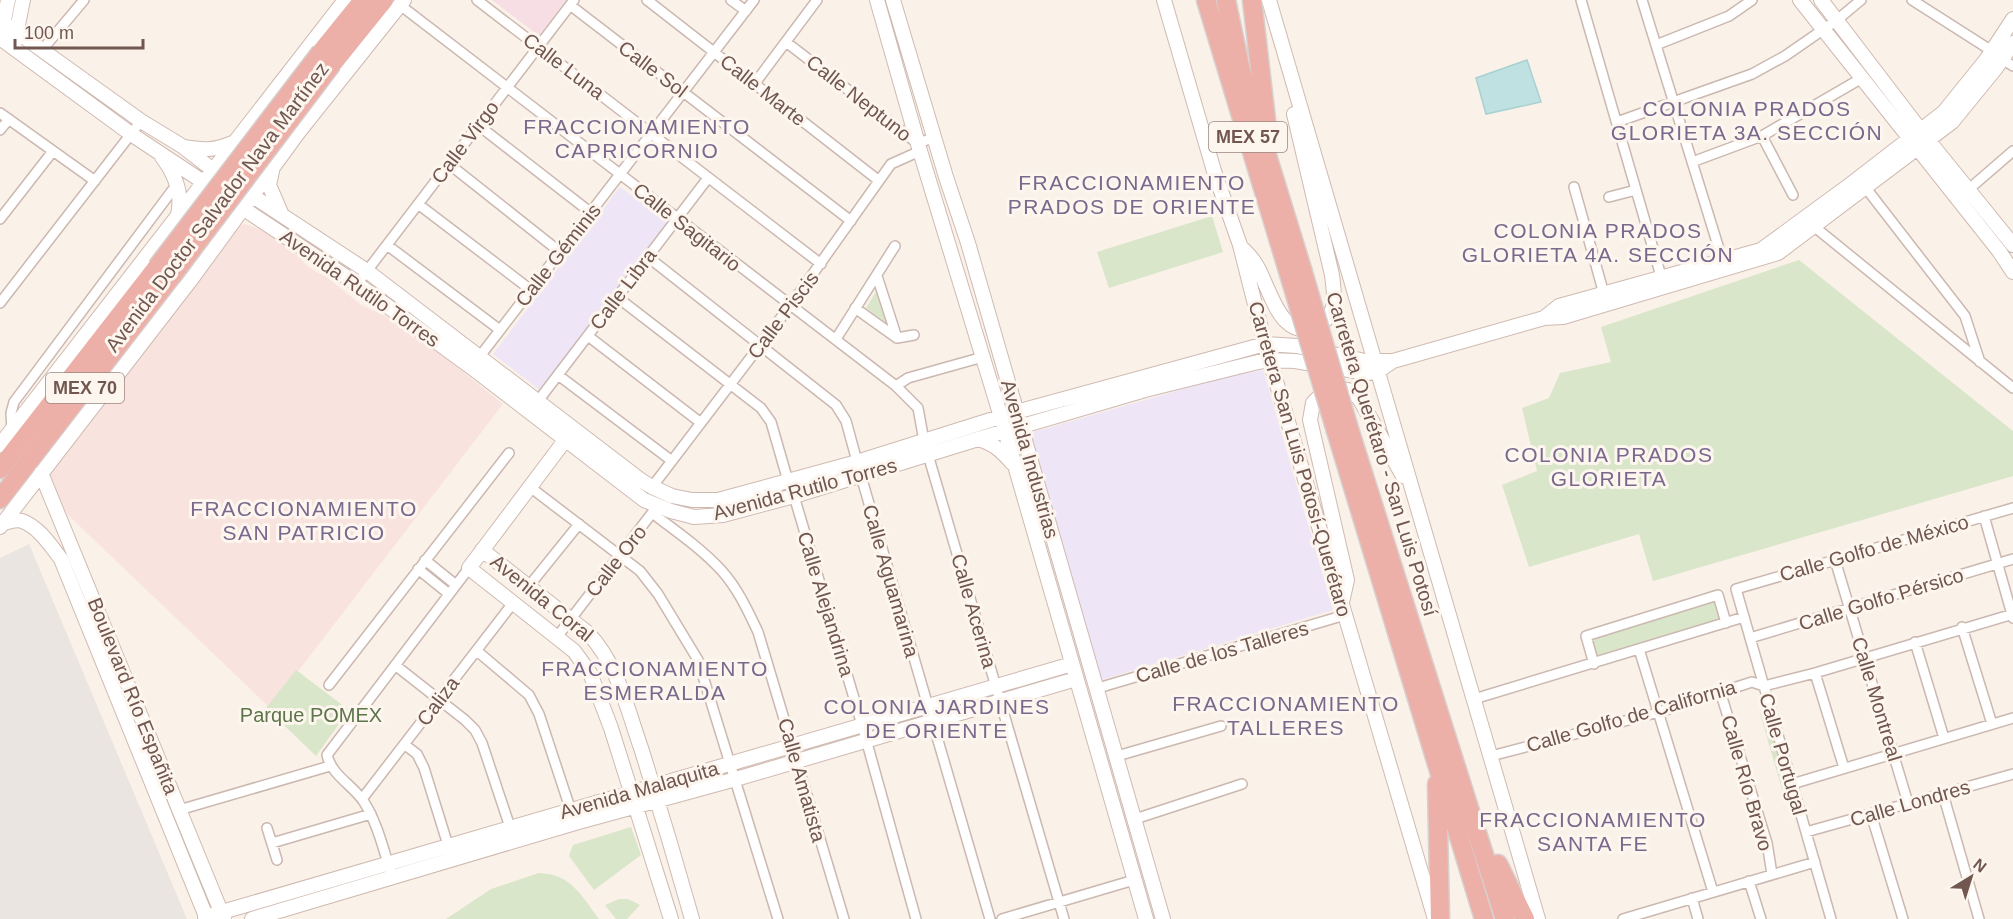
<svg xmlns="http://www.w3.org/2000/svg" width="2013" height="919" viewBox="0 0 2013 919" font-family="Arial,sans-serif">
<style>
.commercial{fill:#f9e3df}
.industrial{fill:#ebe5e2}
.education{fill:#eee6f6}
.medical{fill:#f6dee4}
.green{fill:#d9e6c9}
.water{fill:#c0e1e1;stroke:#a8d1d2;stroke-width:1.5}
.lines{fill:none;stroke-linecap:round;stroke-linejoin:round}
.street-casing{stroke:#cbb8b0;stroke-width:12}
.secondary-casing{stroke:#cfbab1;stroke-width:16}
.highway-casing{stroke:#d7d0ce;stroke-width:21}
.street{stroke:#fff;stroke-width:9}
.secondary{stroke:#fff;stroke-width:14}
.highway{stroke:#ecb0a8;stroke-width:18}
.highway-bridge-casing{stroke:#d7d0ce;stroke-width:21;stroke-linecap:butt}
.highway-bridge{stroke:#ecb0a8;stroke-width:18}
.labels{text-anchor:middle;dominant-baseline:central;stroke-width:6;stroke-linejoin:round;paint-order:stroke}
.shield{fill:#fdf6ef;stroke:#9b8780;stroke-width:1.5}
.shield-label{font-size:18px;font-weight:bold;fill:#715750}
.street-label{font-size:20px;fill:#715750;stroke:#fdf6ef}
.park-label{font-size:20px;fill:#5d754a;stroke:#fdf6ef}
.neighbourhood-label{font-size:21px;letter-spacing:1.5px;fill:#7b688d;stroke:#fdf6ef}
</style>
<rect width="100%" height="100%" fill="#faf1e9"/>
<path class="commercial" d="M244 224 260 229 293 250 306 265 316 272 327 277 361 305 396 321 416 334 503 404 270 708 67 514 49 475 135 358 145 351 159 334 164 321 238 227Z"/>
<path class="industrial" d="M29 544 187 919H0V558Z"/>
<path class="education" d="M620 187 671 225 541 391 493 354Z
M1263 370 1333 610 1101 680 1030 433 1225 377Z"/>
<path class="medical" d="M492 0H566L539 36Z"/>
<path class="green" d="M1212 216 1223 252 1109 288 1097 252Z
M1799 260 2013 431V476L1653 581 1639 534 1529 567 1502 485 1537 471 1522 408 1549 398 1560 373 1611 362 1601 327Z
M877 290 888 324 866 308Z
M1715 601 1721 621 1597 658 1590 638Z
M296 670 349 710 316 756 266 708Z
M1769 710 1794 798 1785 800 1760 713Z
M631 827 641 855 594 890 569 856 573 845Z
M539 873C571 874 581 895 599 919H446L491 889Z
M619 899H628L640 905 627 919H616L605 905Z"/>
<path class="water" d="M1527 60 1541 102 1486 114 1476 78Z"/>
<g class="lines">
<defs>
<path id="street" d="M477 0 821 264
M647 0 878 180
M731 0 746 11
M1581 0 1663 283
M1642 0 1724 265
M1912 0 1992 51
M400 5 896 386 918 408 924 441 1064 919
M570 5 851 221
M786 42 917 143 934 138
M1656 45 1729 16 1752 0
M42 50 84 0
M2002 59 2013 66
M755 83 817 0
M0 113 95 181
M1617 122 1752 74 1785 56 1837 20 1861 0
M478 125 590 212
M0 130 9 119
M1762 136 1793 195
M1692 162 1762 136 1862 78
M449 164 560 252
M1862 183 1965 316 1980 362
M1574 187 1604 294
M1969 189 2013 151
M1609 197 1636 190
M418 204 531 290
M0 219 53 151
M1811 224 2013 388
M387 245 500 330
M648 257 836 405 846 421 861 476 990 919
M357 284 574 0
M617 297 761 408 771 422 788 481
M0 303 141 121
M855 308 897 338 877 276
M588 336 701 423
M897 338 914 335
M836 339 895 246
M477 360 754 0
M558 375 672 461
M896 386 908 378 983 357
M538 401 708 178
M12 430 11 413 14 402 177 184
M530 487 640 571 658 594 698 660 778 919
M652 487 790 306 891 164 920 151
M794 496 862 725 916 919
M652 513C676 531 702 549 722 571 738 589 748 611 758 632L844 919
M1984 516 2013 618
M425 560 456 585
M1835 560 1908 803
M418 569 449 594
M529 586 579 524
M1962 627 1992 724
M557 637 652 513
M1750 638 2013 559
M1915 642 1944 738
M1639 649 1713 892
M477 651 529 695 539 714 572 814
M1594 664 1586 636 1718 595 1726 623
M395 665 465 720 475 730 482 743 512 833
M1815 673 1844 768
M329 685 509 453
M1098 688 1345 615
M1720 691 1767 843 1772 874
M1474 699 1744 617
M405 745 417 754 424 768 452 858
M1117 756 1221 726
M1491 756 1659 712 1752 682 1764 686 1815 673 2013 614
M1792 784 2013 718
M1943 794 1979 919
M362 799 513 603
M179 810 330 766
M1871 814 1903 919
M1135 819 1242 784
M267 828 277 860
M1806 832 2013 774
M272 843 371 814
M392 876C384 852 378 824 364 802 353 785 332 776 327 755L469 568
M1749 881 1761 919
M1692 898 1698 919
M1002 919 1134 880
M1623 919 1815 862
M1831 919 1736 589 2013 508"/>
<path id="secondary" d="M877 0 920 151 1001 417 1146 919
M893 0 946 177 968 243 1163 919
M1164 0 1214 171 1240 245 1265 344 1435 919
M1269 0 1538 919
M1800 0 1999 251 2013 272
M1821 0 1928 140 2013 245
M0 20 141 121 182 146 213 170 367 271 642 481 652 487 672 496 692 500H718L857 462 1016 412 1265 344 1297 346 1365 361H1393L1544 318 1563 317 1778 253 1952 122 1996 68 2013 43
M2 30 8 0
M0 38 131 134 357 284 471 367 644 500 671 511 694 517 723 515 794 496 978 439 1145 390 1258 362 1270 360 1295 361 1367 373 1377 372 1393 361
M15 39 23 0
M184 147C202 150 215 151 232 143
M162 157C175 174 183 193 178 215
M272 171 269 185 281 213
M1243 249C1247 253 1252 258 1255 263 1271 287 1280 350 1323 322 1338 312 1334 292 1332 275L1294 114
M1544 318 1559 306 1761 250 1847 187 1944 112 1986 60 2013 19
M566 439 469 568 574 651 590 673 611 728 671 919
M978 439C993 443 1002 451 1012 463
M0 445 345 0
M41 473 224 919
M3 523C9 522 17 519 22 521 39 527 51 546 61 559L207 919
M0 527 193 277 298 133 404 0
M482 550 588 633C618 665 627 708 641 748 659 805 676 862 692 919
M1342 602 1347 580 1310 420 1313 403 1321 395 1334 389 1348 390 1359 398 1403 476
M205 917 1072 664
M252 919 575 823 736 779 1076 679"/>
<path id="highway" d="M1206 0 1289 274
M1226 0 1241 71 1302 269
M1252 0 1267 128
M321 52 363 0
M332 64 384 0
M1349 429 1475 827 1505 919
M1336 431 1484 919
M0 469 157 267
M0 499 171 277
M1437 784 1440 919
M1498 864 1525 919"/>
</defs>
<use href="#street" class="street-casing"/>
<use href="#secondary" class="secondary-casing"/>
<use href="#highway" class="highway-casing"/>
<use href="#street" class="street"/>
<use href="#secondary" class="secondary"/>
<use href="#highway" class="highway"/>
<defs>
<path id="highway-bridge" d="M157 267 321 52
M1302 269 1349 429
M1289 274 1336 431
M171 277 332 64"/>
</defs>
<use href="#highway-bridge" class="highway-bridge-casing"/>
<use href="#highway-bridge" class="highway-bridge"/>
</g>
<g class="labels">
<g class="shield">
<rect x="1209" y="122" width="78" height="30" rx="4.5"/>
<rect x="46" y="373" width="78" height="30" rx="4.5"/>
</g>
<g class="shield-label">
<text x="1248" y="137">MEX 57</text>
<text x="85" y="388">MEX 70</text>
</g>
<g class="street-label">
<text transform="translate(564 66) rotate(37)">Calle Luna</text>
<text transform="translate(653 69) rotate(37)">Calle Sol</text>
<text transform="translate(763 90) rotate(38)">Calle Marte</text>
<text transform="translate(859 98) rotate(38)">Calle Neptuno</text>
<text transform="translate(465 142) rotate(-53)">Calle Virgo</text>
<text transform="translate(217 207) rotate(-53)">Avenida Doctor Salvador Nava Martínez</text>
<text transform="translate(687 227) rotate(38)">Calle Sagitario</text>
<text transform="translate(558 255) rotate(-52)">Calle Géminis</text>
<text transform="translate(360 288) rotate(35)">Avenida Rutilo Torres</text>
<text transform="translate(623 289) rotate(-53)">Calle Libra</text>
<text transform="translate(783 315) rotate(-53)">Calle Piscis</text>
<text transform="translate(1382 454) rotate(73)">Carretera Querétaro - San Luis Potosí</text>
<text transform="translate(1030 459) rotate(74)">Avenida Industrias</text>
<text transform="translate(1300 459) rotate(74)">Carretera San Luis Potosí-Querétaro</text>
<text transform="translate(805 489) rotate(-15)">Avenida Rutilo Torres</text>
<text transform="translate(1874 548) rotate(-16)">Calle Golfo de México</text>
<text transform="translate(616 561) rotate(-52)">Calle Oro</text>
<text transform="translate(891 581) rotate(74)">Calle Aguamarina</text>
<text transform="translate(542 598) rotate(39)">Avenida Coral</text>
<text transform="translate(1881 599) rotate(-17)">Calle Golfo Pérsico</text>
<text transform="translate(826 604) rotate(73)">Calle Alejandrina</text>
<text transform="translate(974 611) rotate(74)">Calle Acerina</text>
<text transform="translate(1222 652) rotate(-16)">Calle de los Talleres</text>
<text transform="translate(133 696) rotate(68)">Boulevard Río Españita</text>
<text transform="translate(1877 699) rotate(73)">Calle Montreal</text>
<text transform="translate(438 701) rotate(-53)">Caliza</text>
<text transform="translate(1631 716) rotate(-16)">Calle Golfo de California</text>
<text transform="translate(1783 754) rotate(74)">Calle Portugal</text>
<text transform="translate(802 780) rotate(74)">Calle Amatista</text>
<text transform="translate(1747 783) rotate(74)">Calle Río Bravo</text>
<text transform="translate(639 790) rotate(-16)">Avenida Malaquita</text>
<text transform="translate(1910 803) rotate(-16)">Calle Londres</text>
</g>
<g class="park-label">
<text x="311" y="715">Parque POMEX</text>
</g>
<g class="neighbourhood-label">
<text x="1747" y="108">COLONIA PRADOS<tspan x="1747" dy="24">GLORIETA 3A. SECCIÓN</tspan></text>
<text x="637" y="126">FRACCIONAMIENTO<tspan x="637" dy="24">CAPRICORNIO</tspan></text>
<text x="1132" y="182">FRACCIONAMIENTO<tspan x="1132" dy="24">PRADOS DE ORIENTE</tspan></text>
<text x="1598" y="230">COLONIA PRADOS<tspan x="1598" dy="24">GLORIETA 4A. SECCIÓN</tspan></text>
<text x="1609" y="454">COLONIA PRADOS<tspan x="1609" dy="24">GLORIETA</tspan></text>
<text x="304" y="508">FRACCIONAMIENTO<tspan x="304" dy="24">SAN PATRICIO</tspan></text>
<text x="655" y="668">FRACCIONAMIENTO<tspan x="655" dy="24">ESMERALDA</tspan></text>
<text x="1286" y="703">FRACCIONAMIENTO<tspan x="1286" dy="24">TALLERES</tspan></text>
<text x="937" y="706">COLONIA JARDINES<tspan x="937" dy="24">DE ORIENTE</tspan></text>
<text x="1593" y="819">FRACCIONAMIENTO<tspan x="1593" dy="24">SANTA FE</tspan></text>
</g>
</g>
<g transform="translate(1971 877) rotate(38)" stroke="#fdf6ef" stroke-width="4.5" paint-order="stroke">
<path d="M0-4.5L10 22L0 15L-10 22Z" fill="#715750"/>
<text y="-9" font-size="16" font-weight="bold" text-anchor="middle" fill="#715750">N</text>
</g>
<path d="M15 39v9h128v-9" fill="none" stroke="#715750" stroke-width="3"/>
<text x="24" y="39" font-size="18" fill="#715750" stroke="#fdf6ef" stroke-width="4.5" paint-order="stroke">100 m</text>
</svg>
